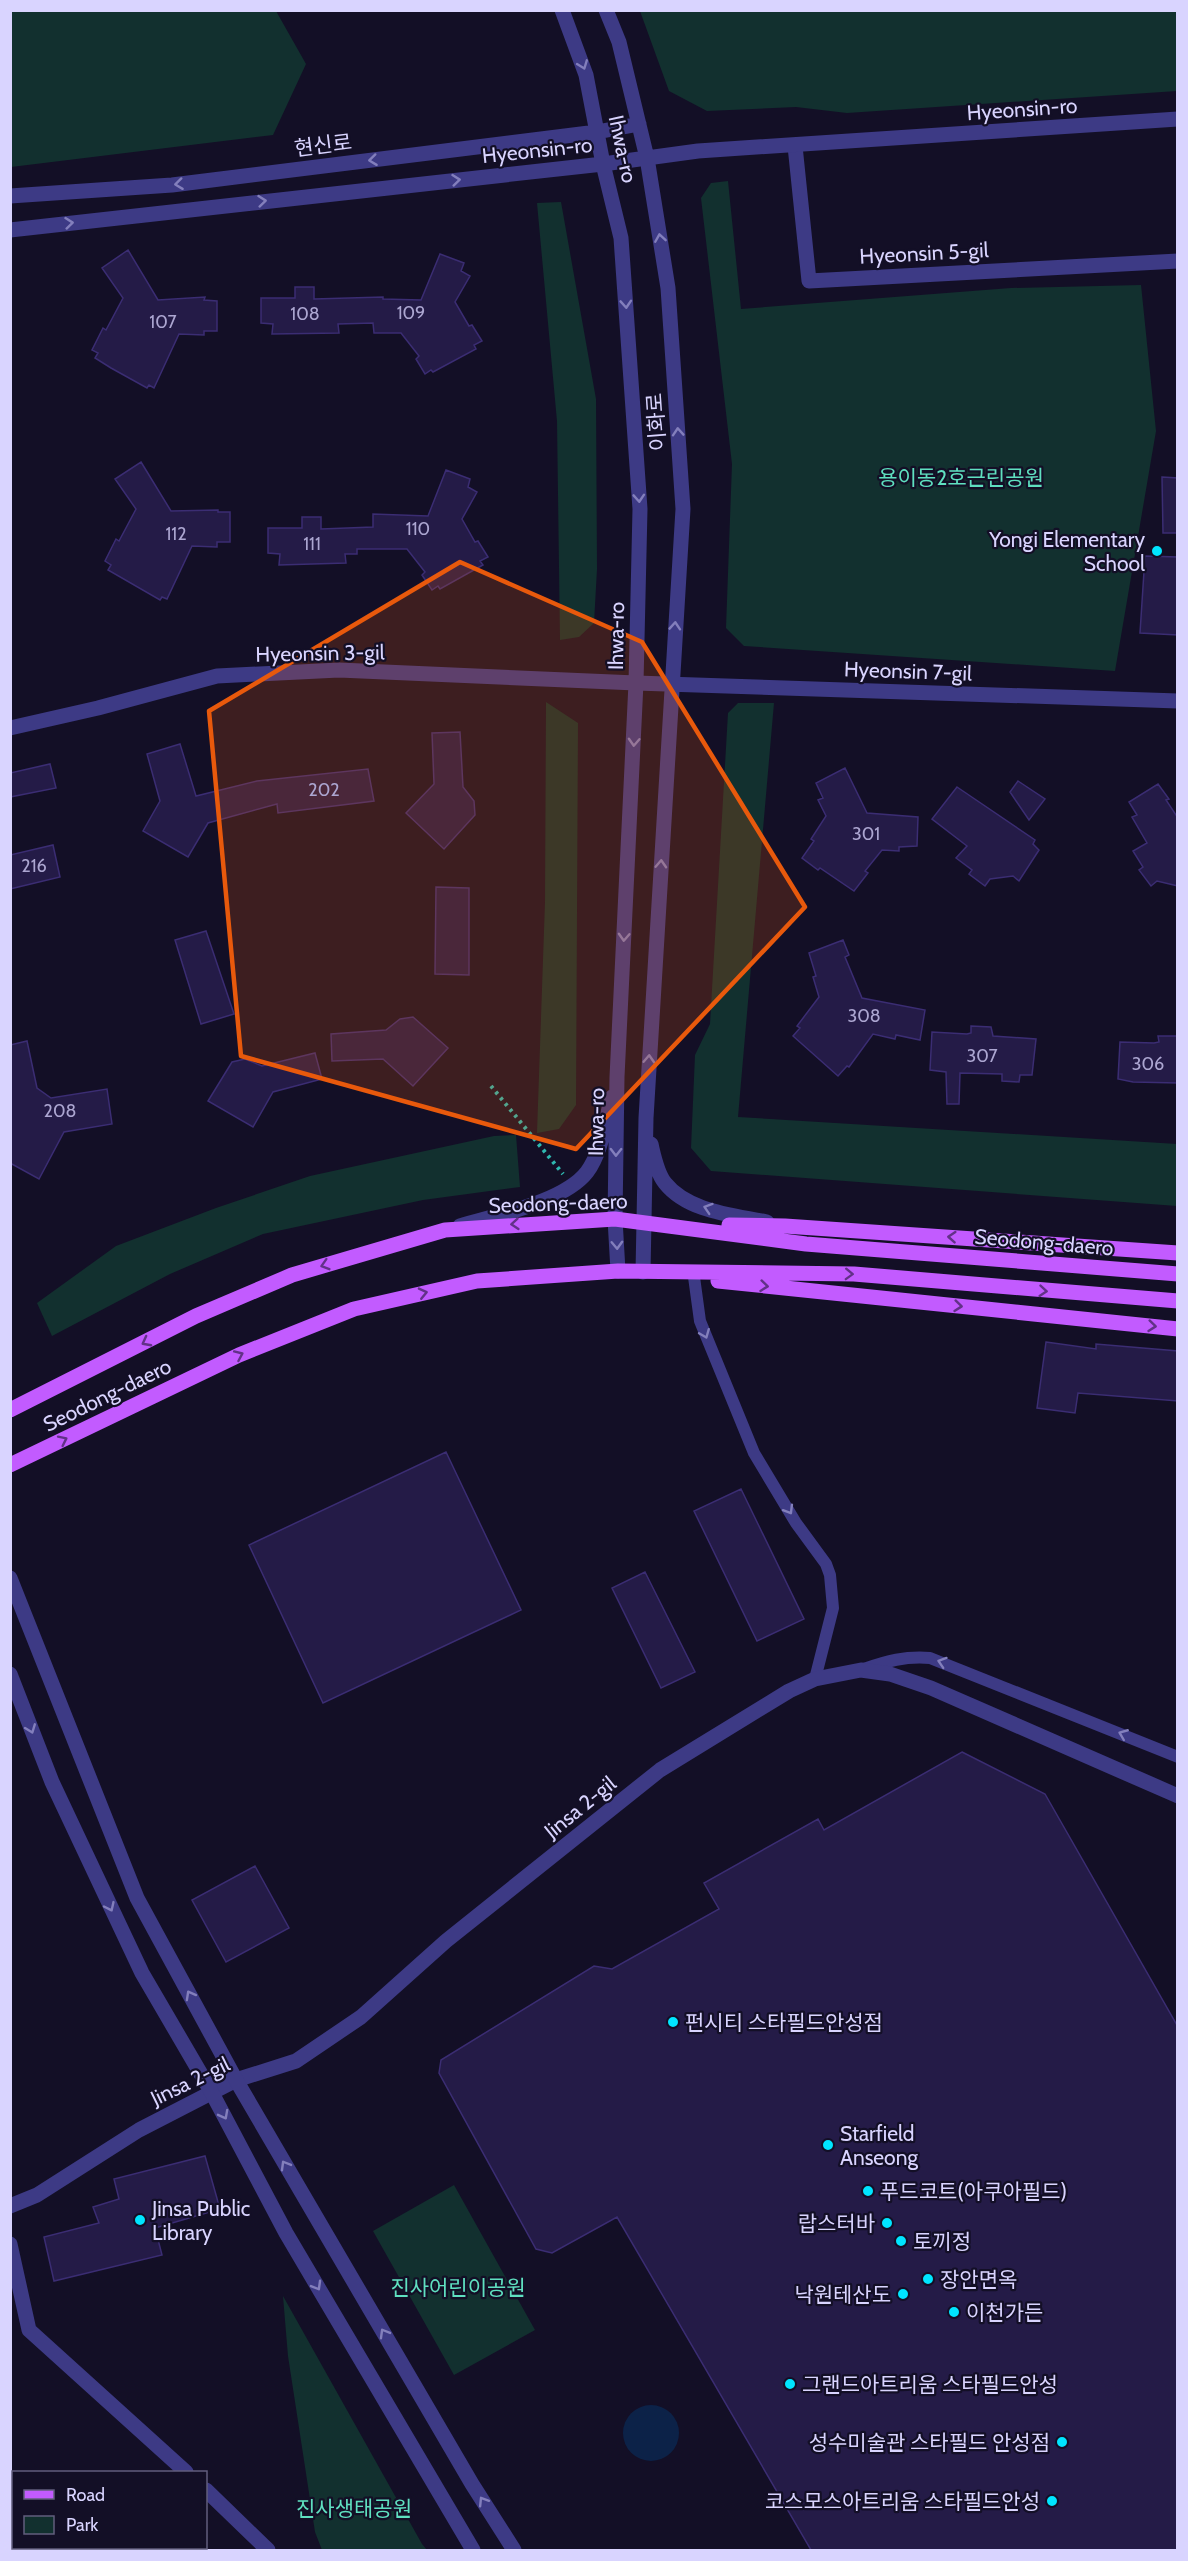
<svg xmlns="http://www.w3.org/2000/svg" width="1188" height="2561" viewBox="0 0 1188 2561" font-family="Cabin,'Noto Sans KR',sans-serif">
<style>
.green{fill:#12302f}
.water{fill:#0c2248}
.building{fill:#241b47;stroke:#3b2d73;stroke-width:1.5}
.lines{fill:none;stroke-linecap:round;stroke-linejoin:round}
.path{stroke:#2fb8b0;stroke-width:4;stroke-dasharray:3 4.5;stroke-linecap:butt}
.service{stroke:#3d3a85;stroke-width:12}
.minor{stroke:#3d3a85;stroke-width:15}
.tertiary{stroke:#3d3a85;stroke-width:15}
.primary{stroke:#c25bff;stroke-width:15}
.oneway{stroke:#837fbc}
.oneway2{stroke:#623188}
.marked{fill:#e8590c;fill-opacity:0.2;stroke:#e8590c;stroke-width:4.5;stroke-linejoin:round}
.poi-dot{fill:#00e5ff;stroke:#130f26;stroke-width:2}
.labels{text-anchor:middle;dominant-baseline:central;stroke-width:4.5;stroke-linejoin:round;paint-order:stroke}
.number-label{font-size:18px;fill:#aca6d1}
.street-label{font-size:21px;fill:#d9d4ff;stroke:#130f26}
.park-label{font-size:21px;fill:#5fe0c0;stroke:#130f26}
.poi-label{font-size:21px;fill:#d9d4ff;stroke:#130f26;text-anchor:start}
</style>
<rect width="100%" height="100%" fill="#130f26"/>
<path class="green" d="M10 11H276L306 64 273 135 11 167Z
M640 11H1177V91L847 113 796 107 707 111 669 91Z
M728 181 741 309 1011 288 1141 285 1156 431 1115 671 744 646 726 628 732 464 701 198 711 183Z
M561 202 596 399 597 569 594 623 579 637 560 640 557 421 537 203Z
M546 702 578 723 576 1105 559 1129 537 1133 545 902Z
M738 703H774L738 1117 1177 1144V1206L711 1171 691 1148 695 1055 710 1024 728 713Z
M516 1135 520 1187 423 1200 263 1234 170 1274 52 1336 37 1303 116 1246 216 1208 310 1176 494 1136Z
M454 2185 535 2330 454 2375 373 2231Z
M283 2296 422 2544 427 2550H322L315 2532 288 2356Z"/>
<path class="water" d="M623 2433a28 28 0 1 1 56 0a28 28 0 1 1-56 0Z"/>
<path class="building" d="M128 250 158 300 205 297 204 300 217 301V331H204V335L179 334 154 388 149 385 147 388 111 368 95 358 98 353 92 350 103 328 106 330 123 298 102 268Z
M440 254 464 263 461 271 470 276 455 302 469 326 472 325 482 341 474 345 476 349 433 372 431 370 425 374 416 359 419 356 401 333H374L373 323 338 324 339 333 272 334 273 324 261 323V298H295V287H314V299L383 297V299L421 300Z
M141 462 171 511 218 510V512H230V542H217V547L192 546 167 599 162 597 160 600 108 570 111 565 105 561 116 539 119 541 136 509 115 479Z
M446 470 470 479 468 487 477 492 462 519 475 542 478 541 488 557 480 561 483 565 440 589 438 586 432 590 422 575 425 572 407 549H357V554H345L346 563 279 565 280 554 268 553V528H302V517H321V529L373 527V514L428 516Z
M1162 477 1178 478V533H1163Z
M1145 556 1178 557V635L1140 633Z
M460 732 463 787 474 801 475 815 444 849 406 813 434 784 432 733Z
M180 744 196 796 257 781 368 769 374 801 278 813 277 804 208 823 188 857 143 831 160 801 147 754Z
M50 764 56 788 10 797V773Z
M845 768 867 813 918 817 917 846 899 847V851L882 850 865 871 868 873 854 891 820 868 818 870 802 858 814 841 811 839 826 816 818 800 823 798 816 783Z
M1018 781 1045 799 1029 820 1010 792Z
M1158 784 1169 799 1166 800 1178 818V886L1157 881 1151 886 1139 870 1143 867 1133 851 1147 843 1132 817 1137 815 1129 802Z
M957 787 1035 840 1033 844 1039 850 1019 881 1013 876 990 879 985 886 969 874 972 870 956 858 967 846 932 819Z
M53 845 60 877 10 889V855Z
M436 887 469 888V975L435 974Z
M206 931 234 1014 201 1024 175 940Z
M843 940 849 955 845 957 862 998 925 1010 920 1040 896 1035 895 1039 873 1034 849 1067 847 1066 838 1076 793 1036 800 1028 797 1026 819 997 813 977 816 976 809 953Z
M413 1017 448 1048 413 1086 383 1059 332 1061 331 1034 386 1030 400 1019Z
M971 1026 991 1027 993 1036 1036 1039 1032 1075H1020L1019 1082 1002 1081V1074L960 1073 959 1104H947L946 1072 930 1070 932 1032 967 1034 971 1033Z
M1158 1036H1178V1083L1133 1082 1118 1079 1120 1042 1154 1043 1159 1042Z
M27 1041 37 1088 51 1098 107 1089 112 1124 64 1132 39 1179 10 1163V1045Z
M315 1053 322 1079 273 1092 253 1127 208 1101 232 1062 245 1059 262 1066Z
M1046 1342 1096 1349V1344L1178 1351V1401L1078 1393 1075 1413 1037 1408Z
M446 1452 521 1610 323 1703 249 1545Z
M741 1489 804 1619 757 1641 694 1511Z
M645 1572 695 1672 661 1688 612 1588Z
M962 1752 1045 1794 1178 2027V2550H811L617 2217 552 2253 536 2249 439 2073 441 2060 594 1966 612 1969 719 1909 704 1883 818 1819 824 1830Z
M255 1866 289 1928 226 1962 192 1900Z
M205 2156 220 2209 155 2228 162 2255 54 2281 44 2237 99 2223 93 2207 119 2199 114 2179Z"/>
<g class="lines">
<path class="path" d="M491 1086 563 1174"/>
<path class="service" d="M694 1277 700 1321 754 1453 796 1523 826 1564 830 1575 833 1608 815 1679
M864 1669C887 1661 905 1656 930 1658L1178 1757"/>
<path class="minor" d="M795 146 809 281 1178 261
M10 2206 37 2195 139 2130 236 2080 296 2061 361 2017 446 1941 660 1770 789 1691 815 1679 861 1670 890 1674 931 1688 1178 1796
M10 2244 29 2330 186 2472
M206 2490 268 2550"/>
<path class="tertiary" d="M562 10 586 75 603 164 621 238 640 509 636 683 617 1077 615 1219 618 1271
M606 10 619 42 647 158 668 288 683 509 646 1118 643 1272
M10 196 172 185 597 132 639 124
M10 230 603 164 698 151 1178 119
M10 728 98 708 217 676 339 670 636 683 1178 701
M651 1144C654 1157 657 1173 665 1183 688 1212 734 1215 767 1222
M460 1226C496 1215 564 1202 587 1172 602 1152 605 1121 612 1097
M10 1578 137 1898 236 2080 472 2484 514 2550
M10 1674 52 1782 142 1973 212 2093 286 2233 473 2550"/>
<path class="primary" d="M729 1225 785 1226 1178 1253
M718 1281 1178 1329
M10 1410 196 1316 292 1275 445 1230 615 1219 806 1244 1178 1274
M10 1465 239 1355 354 1309 477 1281 618 1271 854 1274 1178 1301"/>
</g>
<defs><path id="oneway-chevron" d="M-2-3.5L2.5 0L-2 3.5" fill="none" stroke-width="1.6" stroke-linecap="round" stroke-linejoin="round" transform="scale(1.5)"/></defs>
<g class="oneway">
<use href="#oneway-chevron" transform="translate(583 65) rotate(69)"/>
<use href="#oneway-chevron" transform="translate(373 160) rotate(173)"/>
<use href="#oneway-chevron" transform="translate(456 180) rotate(-6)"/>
<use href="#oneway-chevron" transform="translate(179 184) rotate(173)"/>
<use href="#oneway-chevron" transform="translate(262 201) rotate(-6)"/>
<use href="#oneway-chevron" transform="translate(69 223) rotate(-6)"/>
<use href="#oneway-chevron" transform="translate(660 238) rotate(-99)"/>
<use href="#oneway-chevron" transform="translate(626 304) rotate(86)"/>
<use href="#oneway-chevron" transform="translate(678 432) rotate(-94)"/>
<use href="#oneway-chevron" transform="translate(639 498) rotate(86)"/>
<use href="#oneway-chevron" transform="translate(675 626) rotate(-86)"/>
<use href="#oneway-chevron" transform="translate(634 742) rotate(93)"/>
<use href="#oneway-chevron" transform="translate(661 864) rotate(-87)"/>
<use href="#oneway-chevron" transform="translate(624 937) rotate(93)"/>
<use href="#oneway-chevron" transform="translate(649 1059) rotate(-87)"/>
<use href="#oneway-chevron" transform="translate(616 1152) rotate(91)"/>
<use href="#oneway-chevron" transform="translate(708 1208) rotate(-162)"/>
<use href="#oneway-chevron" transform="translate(617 1245) rotate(88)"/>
<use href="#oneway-chevron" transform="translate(705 1334) rotate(68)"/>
<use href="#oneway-chevron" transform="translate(789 1510) rotate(59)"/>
<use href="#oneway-chevron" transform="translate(942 1662) rotate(-162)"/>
<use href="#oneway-chevron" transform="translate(31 1729) rotate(69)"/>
<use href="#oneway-chevron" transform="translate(1123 1734) rotate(-158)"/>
<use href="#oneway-chevron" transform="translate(110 1907) rotate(65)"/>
<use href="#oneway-chevron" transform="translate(190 1995) rotate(-119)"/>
<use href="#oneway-chevron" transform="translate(224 2115) rotate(62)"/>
<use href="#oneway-chevron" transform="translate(285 2165) rotate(-120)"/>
<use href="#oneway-chevron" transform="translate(317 2286) rotate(60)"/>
<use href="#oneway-chevron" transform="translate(384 2333) rotate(-120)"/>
<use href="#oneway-chevron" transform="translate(483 2501) rotate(-122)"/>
</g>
<g class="oneway2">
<use href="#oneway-chevron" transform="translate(515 1224) rotate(175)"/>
<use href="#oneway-chevron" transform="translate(952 1237) rotate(-176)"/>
<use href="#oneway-chevron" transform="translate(325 1265) rotate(163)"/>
<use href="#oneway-chevron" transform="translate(849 1274) rotate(2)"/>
<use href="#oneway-chevron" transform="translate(764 1286) rotate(6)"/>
<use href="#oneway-chevron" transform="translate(1043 1291) rotate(5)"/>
<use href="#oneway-chevron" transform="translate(423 1293) rotate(-13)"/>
<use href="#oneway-chevron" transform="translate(958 1306) rotate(6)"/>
<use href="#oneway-chevron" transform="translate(1152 1326) rotate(6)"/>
<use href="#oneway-chevron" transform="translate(146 1342) rotate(152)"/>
<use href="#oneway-chevron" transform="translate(239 1355) rotate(-24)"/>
<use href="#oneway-chevron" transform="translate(63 1440) rotate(-26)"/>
</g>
<path class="marked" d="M460 562 642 642 805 907 576 1149 241 1056 209 711Z"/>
<g class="poi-dot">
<circle cx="1157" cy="551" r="6"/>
<circle cx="673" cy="2022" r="6"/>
<circle cx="828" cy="2145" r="6"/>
<circle cx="868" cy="2191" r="6"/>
<circle cx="140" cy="2220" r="6"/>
<circle cx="887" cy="2223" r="6"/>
<circle cx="901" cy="2241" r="6"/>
<circle cx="928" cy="2279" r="6"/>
<circle cx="903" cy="2294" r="6"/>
<circle cx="954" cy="2312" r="6"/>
<circle cx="790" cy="2384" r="6"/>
<circle cx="1062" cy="2442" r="6"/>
<circle cx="1052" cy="2501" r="6"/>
</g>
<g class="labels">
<g class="number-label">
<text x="411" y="313">109</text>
<text x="305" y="314">108</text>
<text x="163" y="322">107</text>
<text x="418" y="529">110</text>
<text x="176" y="534">112</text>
<text x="312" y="544">111</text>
<text x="324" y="790">202</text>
<text x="866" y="834">301</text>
<text x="34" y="866">216</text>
<text x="864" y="1016">308</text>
<text x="982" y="1056">307</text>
<text x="1148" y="1064">306</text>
<text x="60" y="1111">208</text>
</g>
<g class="street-label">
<text transform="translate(1022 109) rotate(-4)">Hyeonsin-ro</text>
<text transform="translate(323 145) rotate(-7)">현신로</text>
<text transform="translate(623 149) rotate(78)">Ihwa-ro</text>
<text transform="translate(537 150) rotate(-6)">Hyeonsin-ro</text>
<text transform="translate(924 253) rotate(-3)">Hyeonsin 5-gil</text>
<text transform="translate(656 422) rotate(-94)">이화로</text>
<text transform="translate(616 636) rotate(-89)">Ihwa-ro</text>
<text transform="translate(320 653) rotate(-1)">Hyeonsin 3-gil</text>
<text transform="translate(908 671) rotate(2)">Hyeonsin 7-gil</text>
<text transform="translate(596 1122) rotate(-89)">Ihwa-ro</text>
<text transform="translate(558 1203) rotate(-2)">Seodong-daero</text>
<text transform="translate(1044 1242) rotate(5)">Seodong-daero</text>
<text transform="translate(107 1395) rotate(-26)">Seodong-daero</text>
<text transform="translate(580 1807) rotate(-39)">Jinsa 2-gil</text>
<text transform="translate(190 2081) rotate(-26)">Jinsa 2-gil</text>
</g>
<g class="park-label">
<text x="961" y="477">용이동2호근린공원</text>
<text x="458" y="2287">진사어린이공원</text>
<text x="354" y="2508">진사생태공원</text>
</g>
<g class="poi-label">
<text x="1145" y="539" text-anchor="end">Yongi Elementary<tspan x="1145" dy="24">School</tspan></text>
<text x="685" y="2022">펀시티 스타필드안성점</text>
<text x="840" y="2133">Starfield<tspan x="840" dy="24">Anseong</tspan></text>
<text x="880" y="2191">푸드코트(아쿠아필드)</text>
<text x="152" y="2208">Jinsa Public<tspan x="152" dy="24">Library</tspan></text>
<text x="875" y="2223" text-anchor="end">랍스터바</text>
<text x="913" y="2241">토끼정</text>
<text x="940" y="2279">장안면옥</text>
<text x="891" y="2294" text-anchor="end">낙원테산도</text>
<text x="966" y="2312">이천가든</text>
<text x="802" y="2384">그랜드아트리움 스타필드안성</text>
<text x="1050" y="2442" text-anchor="end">성수미술관 스타필드 안성점</text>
<text x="1040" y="2501" text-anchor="end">코스모스아트리움 스타필드안성</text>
</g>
</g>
<rect width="1188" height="2561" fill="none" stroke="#d9d4ff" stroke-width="24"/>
<rect x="12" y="2471" width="195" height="78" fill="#130f26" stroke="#625e7d" stroke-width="1.5"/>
<rect x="24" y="2490" width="30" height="9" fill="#c25bff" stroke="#625e7d" stroke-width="1.5"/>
<text x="66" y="2501" font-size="18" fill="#d9d4ff">Road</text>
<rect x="24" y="2516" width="30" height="18" fill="#12302f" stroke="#625e7d" stroke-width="1.5"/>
<text x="66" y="2531" font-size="18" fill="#d9d4ff">Park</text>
</svg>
